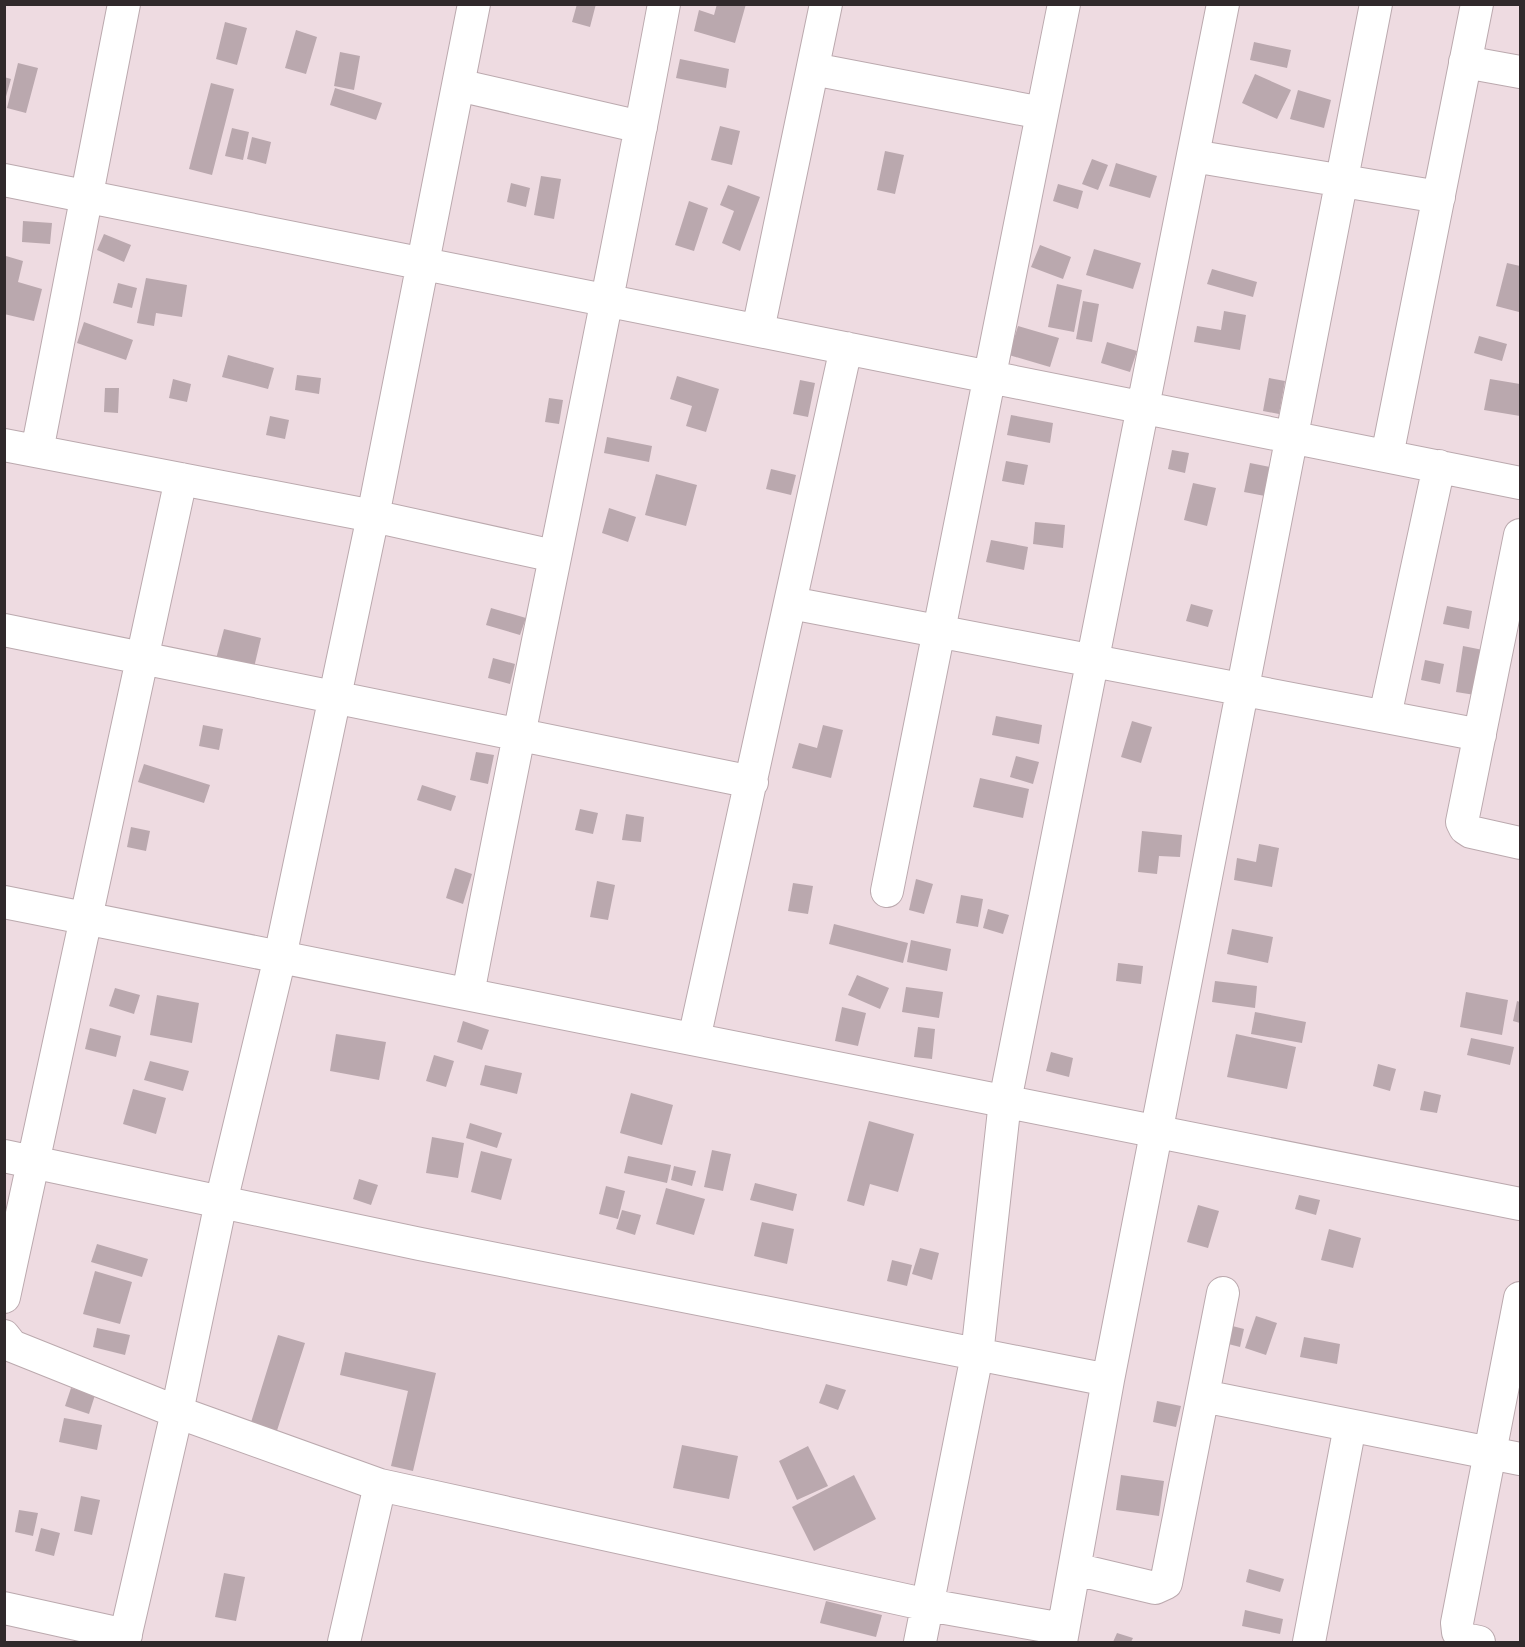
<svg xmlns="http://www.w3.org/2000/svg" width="1525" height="1647" viewBox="0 0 1525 1647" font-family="Quicksand,sans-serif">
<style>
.building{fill:#baa8ae}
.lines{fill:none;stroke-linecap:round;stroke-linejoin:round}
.street-casing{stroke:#bba9ae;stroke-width:34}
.street{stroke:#fff;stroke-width:32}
</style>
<rect width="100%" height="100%" fill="#eedbe1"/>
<path class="building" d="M577 4H596L590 27 572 22Z
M717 4H746L735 43 694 31 699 10 714 15Z
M225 22 247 28 237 65 216 59Z
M296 30 317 37 306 74 285 68Z
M1254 42 1291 50 1287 68 1250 60Z
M340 52 360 56 354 90 334 86Z
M680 59 729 69 726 88 676 78Z
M18 63 38 68 26 113 7 108Z
M1255 74 1291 90 1277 119 1242 103Z
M4 77 11 79 5 100 4 99Z
M211 83 234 89 212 175 189 169Z
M335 88 382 103 376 120 330 105Z
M1298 90 1331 100 1324 128 1290 119Z
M720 126 740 131 732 165 711 160Z
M232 128 249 132 243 160 225 156Z
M252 137 271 142 266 164 247 159Z
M885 151 904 155 895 194 877 190Z
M1092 159 1108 165 1098 190 1082 184Z
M1116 163 1157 176 1150 198 1109 186Z
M541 176 561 179 554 219 534 215Z
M511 183 530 188 526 207 507 202Z
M1058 184 1083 191 1078 209 1053 201Z
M728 185 760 197 740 251 722 243 734 211 720 205Z
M689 201 708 208 694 251 675 245Z
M23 221 52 223 50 244 22 242Z
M104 234 131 245 124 262 97 250Z
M1040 245 1071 257 1063 279 1031 267Z
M1094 249 1141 263 1133 289 1086 275Z
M6 256 23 261 18 282 42 289 34 321 4 314Z
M1507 263 1520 266 1519 312 1496 306Z
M1212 269 1257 282 1253 297 1207 284Z
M146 278 187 285 182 317 156 313 154 326 137 323Z
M118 283 137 288 132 308 113 303Z
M1057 284 1082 290 1074 332 1048 327Z
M1083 301 1099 304 1092 342 1076 339Z
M1224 311 1246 315 1240 350 1194 342 1197 326 1221 330Z
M84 322 133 340 126 360 77 343Z
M1018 326 1059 338 1050 367 1009 355Z
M1479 336 1507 344 1502 361 1474 353Z
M1107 342 1137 351 1130 372 1101 363Z
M228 355 274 368 268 389 222 377Z
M297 375 321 378 319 394 295 390Z
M677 376 719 389 706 432 686 426 692 406 670 399Z
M1269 378 1285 381 1279 414 1263 411Z
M173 379 191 384 187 402 169 398Z
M1490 379 1520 384V416L1484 410Z
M800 380 815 383 808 417 793 414Z
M105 388H119L118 413 104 412Z
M549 398 563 400 559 424 545 422Z
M1011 415 1053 423 1050 443 1007 435Z
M270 416 289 420 285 439 266 435Z
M607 437 652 446 649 462 604 453Z
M1172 450 1189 453 1185 473 1168 469Z
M1006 461 1028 465 1024 485 1002 481Z
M1250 463 1270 467 1265 496 1244 492Z
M771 469 796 475 791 495 766 489Z
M656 474 697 485 686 526 645 515Z
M1193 483 1216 488 1207 526 1184 520Z
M609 508 636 517 628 542 602 533Z
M1035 522 1065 525 1063 548 1033 544Z
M991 540 1028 547 1024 570 986 562Z
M1191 604 1213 610 1208 627 1186 621Z
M1447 606 1472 611 1469 629 1443 624Z
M491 608 526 618 520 635 486 625Z
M224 629 261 638 251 680 213 670Z
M1463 646 1483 650 1475 695 1456 692Z
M493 658 515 664 510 684 488 678Z
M1425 660 1444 664 1440 684 1421 680Z
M996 716 1042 725 1039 744 992 735Z
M1132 721 1152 727 1141 763 1121 757Z
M203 725 223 729 219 750 199 746Z
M823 725 843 730 831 778 792 768 799 743 817 748Z
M476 752 494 755 488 784 470 780Z
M1016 756 1039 762 1033 784 1010 777Z
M144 764 210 785 204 803 138 782Z
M980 778 1029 789 1023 818 973 807Z
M422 785 456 796 451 811 417 800Z
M580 809 598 813 593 834 575 830Z
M626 814 644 817 641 842 622 840Z
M131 827 150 831 146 851 127 847Z
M1142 831 1182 835 1180 857 1159 856 1157 874 1138 872Z
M1259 844 1279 848 1272 887 1234 880 1237 858 1256 862Z
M455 868 472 874 463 904 446 898Z
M916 879 933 884 924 914 909 910Z
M597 881 615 885 608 920 590 917Z
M793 883 813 886 808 914 788 911Z
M961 895 983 899 978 927 956 923Z
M988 909 1009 915 1003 934 983 928Z
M834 924 908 943 903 963 829 944Z
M1232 929 1273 937 1268 963 1227 954Z
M911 940 951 949 947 971 907 962Z
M1118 963 1143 966 1141 984 1116 981Z
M857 975 889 988 880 1009 848 995Z
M1215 981 1257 986 1255 1008 1212 1002Z
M906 987 943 992 939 1018 902 1012Z
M115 988 140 995 134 1014 109 1006Z
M1466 992 1508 1000 1502 1035 1460 1027Z
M157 995 199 1003 192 1043 150 1035Z
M1517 1001 1520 1002V1023L1513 1021Z
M842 1007 866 1013 858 1046 835 1041Z
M1255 1012 1306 1022 1302 1043 1251 1034Z
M463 1021 489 1030 482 1050 457 1042Z
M918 1027 935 1029 932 1059 914 1057Z
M90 1028 121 1036 116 1057 85 1049Z
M336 1034 386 1042 379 1080 330 1071Z
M1236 1034 1296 1047 1287 1089 1227 1077Z
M1471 1038 1514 1047 1510 1065 1467 1055Z
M1051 1052 1073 1058 1069 1077 1046 1071Z
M434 1055 454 1061 446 1087 426 1081Z
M150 1061 189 1071 183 1091 144 1080Z
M1378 1064 1396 1069 1390 1091 1373 1086Z
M485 1065 522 1073 517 1094 480 1085Z
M133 1089 166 1098 156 1134 123 1124Z
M1424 1091 1441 1095 1437 1113 1420 1110Z
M631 1093 673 1105 662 1145 620 1133Z
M869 1121 914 1134 898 1192 870 1184 864 1206 847 1201Z
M470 1123 502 1133 497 1148 466 1138Z
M432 1137 464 1143 458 1178 426 1173Z
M712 1150 731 1154 723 1191 704 1187Z
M481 1151 512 1159 501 1200 471 1192Z
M628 1156 671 1165 667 1183 624 1173Z
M674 1166 696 1171 692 1186 671 1180Z
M359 1179 378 1185 371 1205 353 1199Z
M755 1183 797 1194 793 1211 750 1200Z
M606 1186 625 1191 618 1219 599 1214Z
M666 1188 705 1199 694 1235 656 1224Z
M1299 1195 1320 1200 1316 1215 1295 1209Z
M1198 1205 1219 1211 1208 1248 1187 1242Z
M622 1210 641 1215 635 1235 616 1229Z
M762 1222 794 1229 787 1264 754 1256Z
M1329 1229 1361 1238 1353 1268 1321 1260Z
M97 1244 148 1259 142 1277 91 1262Z
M920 1248 939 1253 932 1280 912 1274Z
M892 1260 912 1265 907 1286 887 1281Z
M95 1271 132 1282 120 1324 83 1314Z
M1256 1316 1277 1323 1266 1355 1245 1348Z
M1209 1320 1244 1329 1240 1347 1205 1338Z
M97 1328 130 1335 125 1355 93 1347Z
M278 1335 305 1343 274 1440 248 1432Z
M1304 1337 1340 1344 1337 1364 1300 1357Z
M345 1352 436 1373 413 1471 391 1466 408 1391 340 1375Z
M826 1384 846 1390 838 1410 819 1403Z
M71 1388 95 1395 89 1414 65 1406Z
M1157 1401 1181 1406 1176 1427 1153 1422Z
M64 1418 102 1425 97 1450 59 1442Z
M682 1445 738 1456 729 1499 673 1488Z
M808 1446 828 1486 797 1500 779 1461Z
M854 1475 876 1519 814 1551 792 1507Z
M1121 1475 1164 1481 1159 1516 1116 1510Z
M81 1496 100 1500 92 1535 74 1531Z
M19 1510 38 1513 33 1536 15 1532Z
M41 1528 60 1533 54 1556 35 1551Z
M1249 1569 1284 1579 1280 1592 1246 1582Z
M224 1573 245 1577 236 1621 215 1617Z
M826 1601 882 1615 876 1637 820 1623Z
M1245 1610 1283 1619 1280 1634 1242 1626Z
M1117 1633 1133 1638 1131 1642H1113Z"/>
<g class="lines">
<defs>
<path id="street" d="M1465 62 1520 72
M813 69 1042 113
M458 85 641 127
M1193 156 1439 197
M4 180 1520 483
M758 330 826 4
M4 445 373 516 554 556
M37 451 124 4
M1387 456 1477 4
M1520 535 1462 822 1465 828 1471 832 1520 843
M791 603 1480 735
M4 630 752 782
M1385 716 1439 466
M887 891 1064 4
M4 902 1520 1204
M468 994C531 664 603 335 664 4
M694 1039 846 348
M4 1156 420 1244 1108 1380
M4 1297 181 479
M4 1336 12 1346 177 1412 380 1485 344 1642
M1203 1396 1520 1459
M380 1485 928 1605 1063 1629
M1075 1569 1155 1588 1166 1583 1223 1293
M4 1608 126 1635
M124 1642 177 1412 221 1202 280 957 373 516 474 4
M920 1642 977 1355 1005 1101 1223 4
M1061 1642 1108 1380 1376 4
M1309 1642 1350 1426
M1479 1642 1465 1639 1458 1632 1457 1623 1520 1298"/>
</defs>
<use href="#street" class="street-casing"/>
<use href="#street" class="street"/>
</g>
<rect width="1525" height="1647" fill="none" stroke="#30292b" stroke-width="12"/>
</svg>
